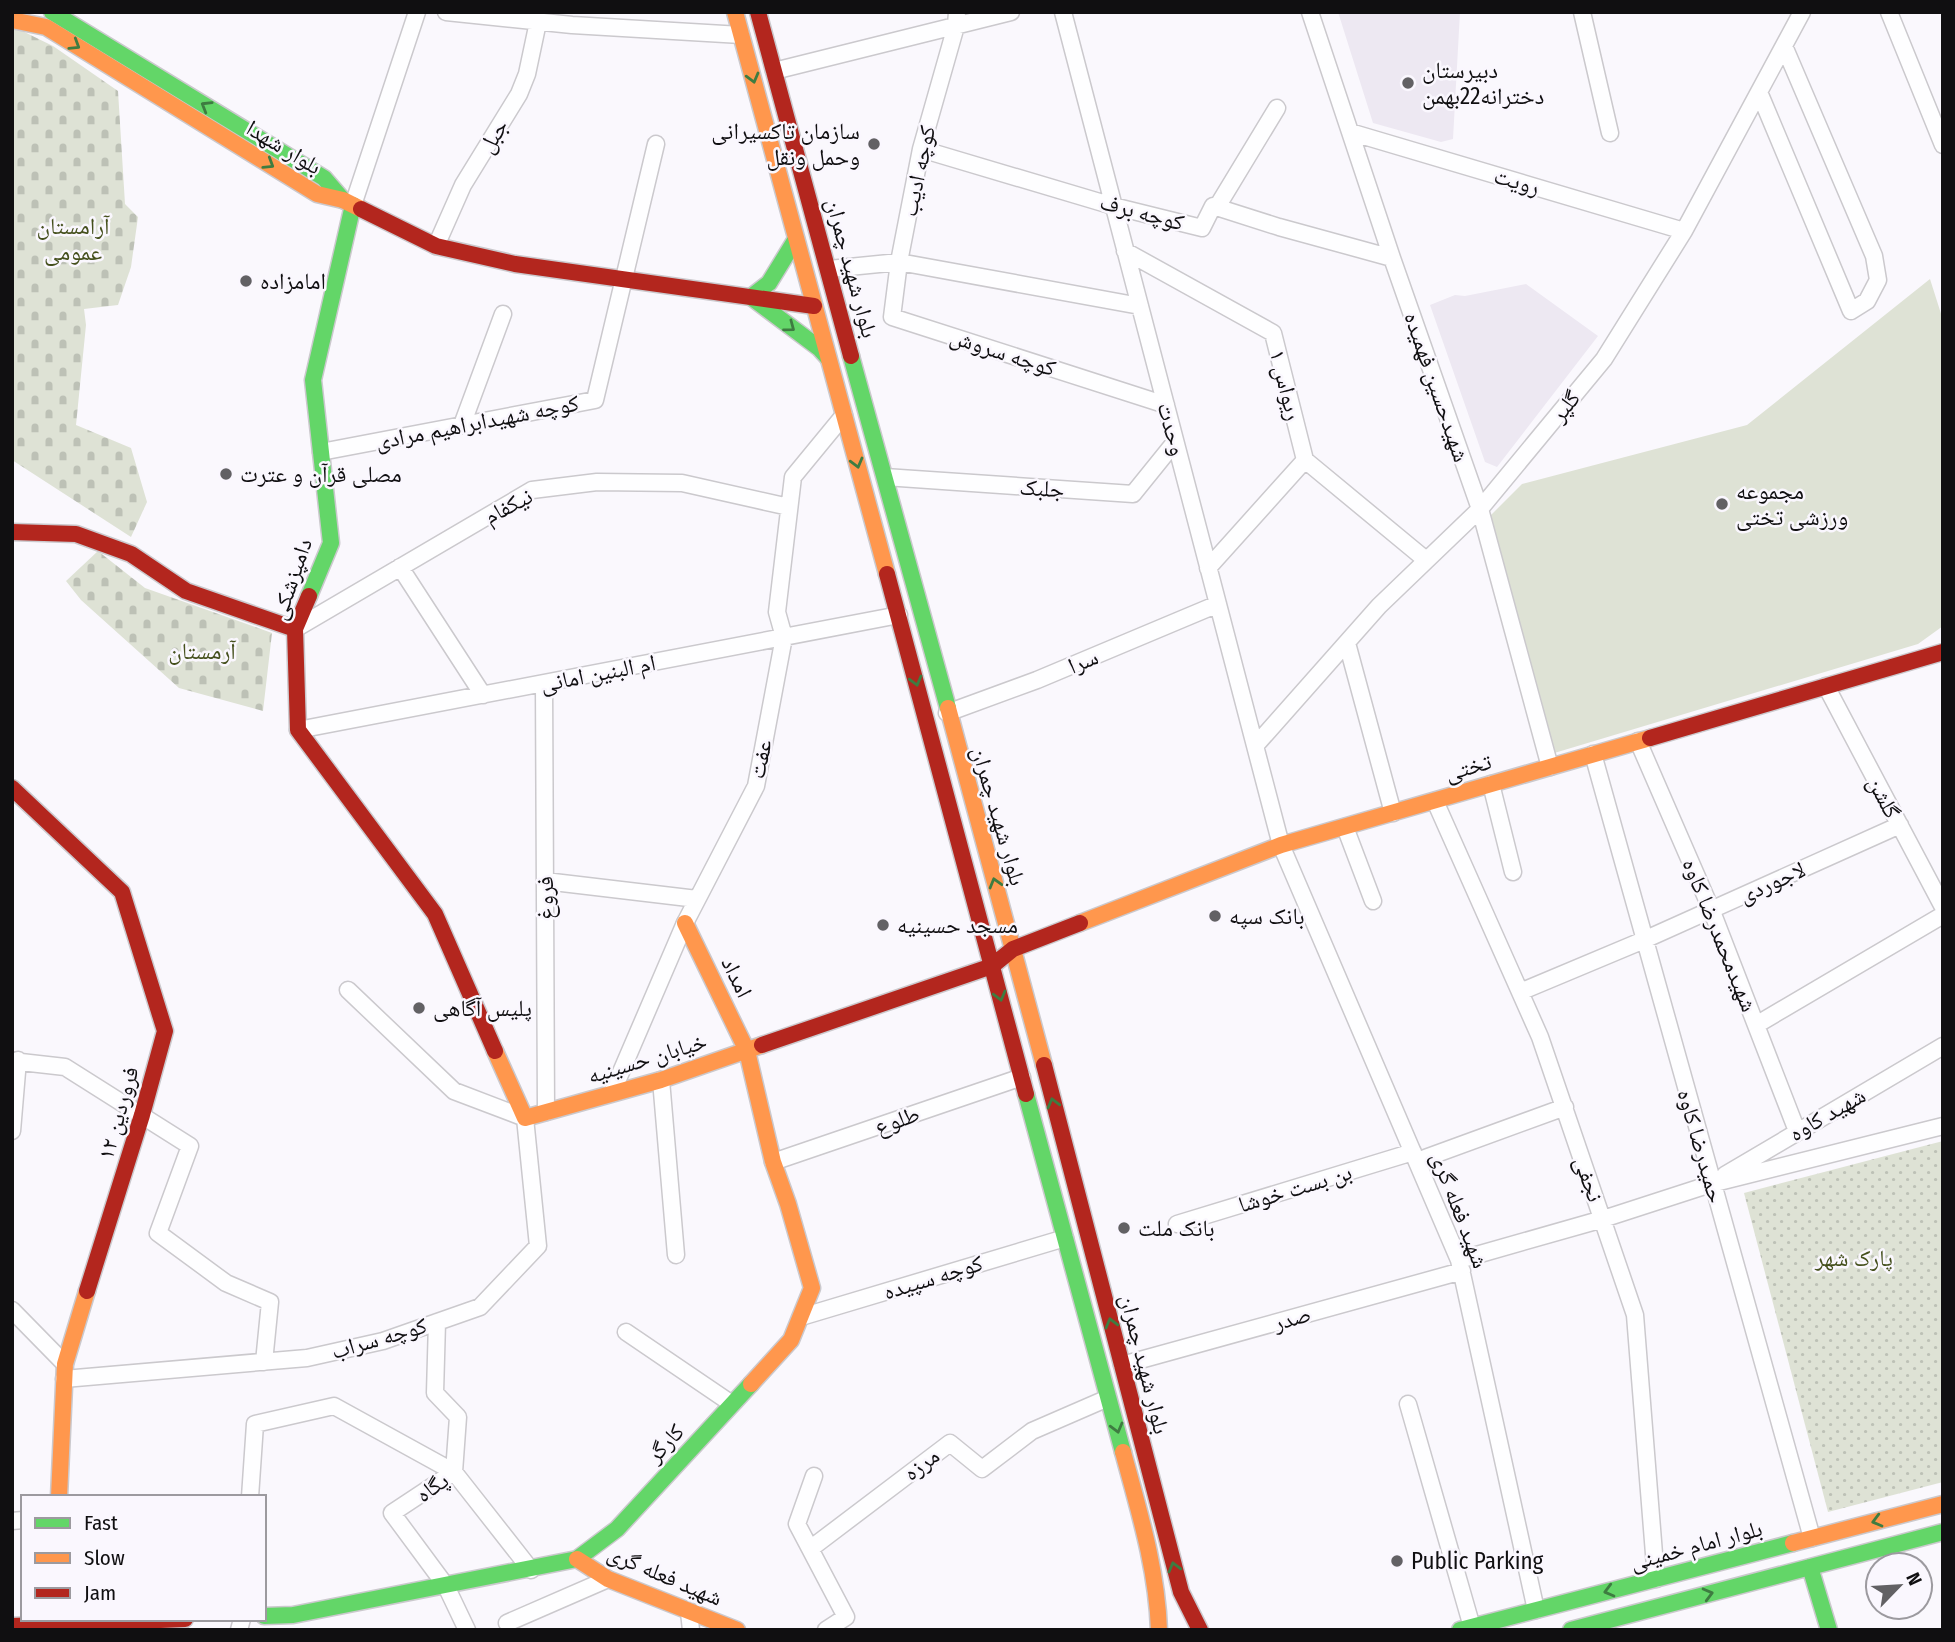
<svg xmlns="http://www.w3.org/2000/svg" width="1955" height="1642" viewBox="0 0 1955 1642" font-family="'Fira Sans Condensed','Noto Naskh Arabic',sans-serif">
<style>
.built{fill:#ede8f2}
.grass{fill:#dee2d5}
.cemetery{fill:url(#cemetery-stones)}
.park{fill:url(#park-dots)}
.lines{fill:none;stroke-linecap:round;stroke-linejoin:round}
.street-casing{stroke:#cbc9cd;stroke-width:19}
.fast-casing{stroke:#cbc9cd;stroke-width:19}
.slow-casing{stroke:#cbc9cd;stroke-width:19}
.jam-casing{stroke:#cbc9cd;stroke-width:19}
.street{stroke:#fefeff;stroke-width:16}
.fast{stroke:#63d668;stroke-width:16}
.slow{stroke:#ff974d;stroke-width:16}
.jam{stroke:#b3261e;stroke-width:16}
.oneway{stroke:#3e7c41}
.poi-dot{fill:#626164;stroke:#faf7fe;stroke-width:2.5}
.labels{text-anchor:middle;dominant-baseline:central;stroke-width:5;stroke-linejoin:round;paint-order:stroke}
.poi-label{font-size:23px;fill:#100f11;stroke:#faf7fe;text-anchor:start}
.street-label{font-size:23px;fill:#100f11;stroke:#faf7fe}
.park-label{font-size:23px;fill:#45501d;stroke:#faf7fe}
</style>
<defs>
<pattern id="cemetery-stones" width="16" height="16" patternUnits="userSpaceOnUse" patternTransform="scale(1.75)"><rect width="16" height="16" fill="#dee2d5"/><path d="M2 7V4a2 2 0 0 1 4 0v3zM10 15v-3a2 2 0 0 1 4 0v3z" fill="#bdc1b6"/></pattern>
<pattern id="park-dots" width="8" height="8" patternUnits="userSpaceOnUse" patternTransform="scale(1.75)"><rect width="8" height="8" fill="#dee2d5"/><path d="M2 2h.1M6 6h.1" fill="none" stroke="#bdc1b6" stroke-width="1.8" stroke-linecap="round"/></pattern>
</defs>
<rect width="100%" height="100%" fill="#faf8fd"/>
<path class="built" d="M1338 12H1460L1453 139 1441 142 1373 123Z
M1526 284 1598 336 1497 467 1485 462 1430 305 1455 295 1465 296Z"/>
<path class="grass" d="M1930 279 1943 320V626L1918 644 1551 754 1481 525 1522 484 1747 425Z"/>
<path class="cemetery" d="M12 26 53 46 118 91 125 204 138 217 131 267 118 305 84 309 86 325 76 425 131 448 147 502 131 537 12 460Z
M98 551 145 588 272 633 263 711 179 688 81 600 66 581Z"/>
<path class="park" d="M1943 1141V1482L1828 1512 1744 1193Z"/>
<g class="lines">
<defs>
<path id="street" d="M446 12 572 25 741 35
M1063 12 1281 845 1459 1260 1536 1610
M1310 12 1392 258 1480 509 1550 767
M1582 12 1610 133
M1889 12 1943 145
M774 71 1011 12
M1759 92 1851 311 1867 301 1878 280 1874 256 1784 46
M1350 132 1684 231
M921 149 1113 206 1202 228 1213 206 1279 227 1392 258
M353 205 417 12
M1217 207 1277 108
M436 246 463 185 519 94 527 74 538 22
M1125 251 1273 333 1305 460 1208 568
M829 269 899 262 921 149 956 26 957 12
M1140 306 899 262 892 317 1166 405
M462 425 503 314
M321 452 595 400 656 144
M1305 460 1426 560
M885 477 1133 494 1175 442
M400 567 483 695
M295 629 532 490 597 482 682 483 789 507
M1347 643 1393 813
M544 683 546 1112
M1826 686 1943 907
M947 713 1037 680 1218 604
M298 730 899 615
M1638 741 1711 909 1797 1131
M1255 746 1379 606 1480 509 1604 359 1684 231 1802 12
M1593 754 1812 1538
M1491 784 1513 872
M1435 801 1540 1037 1635 1315 1656 1579
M1345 827 1373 901
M545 881 697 899
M1520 992 1644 940 1900 825
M1756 1025 1943 915
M12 1061 65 1067 190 1146 158 1233 226 1283 270 1302 264 1362
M661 1080 676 1255
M612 1093 685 923 756 786 784 637 777 612 793 477 844 415
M12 1131 18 1060
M1417 1161 1565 1107
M773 1162 1022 1077
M1725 1175 1943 1046
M1177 1224 1413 1152
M1459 1260 1603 1219 1711 1184 1943 1126
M12 1310 65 1364
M801 1317 1065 1238
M437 1322 435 1393 458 1417 454 1472 392 1513 446 1586 467 1630
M626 1332 732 1404
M1122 1365 1462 1271
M64 1379 307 1358 383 1341 480 1307 538 1246 525 1118 454 1091 348 990
M1408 1404 1472 1627
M814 1476 797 1524 846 1617 826 1630
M250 1497 255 1424 334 1406 454 1472 531 1570
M12 1521 23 1520
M810 1549 950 1443 982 1469 1032 1431 1108 1398
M689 1612 691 1630
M507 1623 608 1579
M239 1630 242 1619"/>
<path id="fast" d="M52 12 324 178 343 200
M796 239 769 283 751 297 819 348 828 358
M851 356 948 708
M309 596 331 543 313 380 353 205
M1026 1094 1123 1452
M1810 1567 1829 1630
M264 1616 293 1615 577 1559 617 1529 751 1384
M1460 1630 1793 1543
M1571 1630 1943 1532"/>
<path id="slow" d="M735 12 887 574
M12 20 46 27 317 194 343 200 361 209
M948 708 1044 1065
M685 923 747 1051 773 1162 788 1204 812 1288 791 1340 751 1384
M1080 923 1281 845 1650 738
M495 1051 525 1118 661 1080 762 1045
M1123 1452C1139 1511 1157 1569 1159 1630
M59 1497 65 1364 87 1291
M1793 1543 1943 1504
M577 1559 608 1579 737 1630"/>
<path id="jam" d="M758 12 851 356
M361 209 436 246 515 264 814 306
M12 532 76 534 131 554 186 591 295 629
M887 574 1026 1094
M309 596 295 629 298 730 435 914 495 1051
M1650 738 1943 652
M12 788 122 892 165 1031 142 1115 87 1291
M762 1045 992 966 1013 949 1080 923
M1044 1065 1181 1592 1200 1630
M12 1626 185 1619"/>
</defs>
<use href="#street" class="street-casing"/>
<use href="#fast" class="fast-casing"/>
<use href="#slow" class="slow-casing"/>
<use href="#jam" class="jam-casing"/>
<use href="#street" class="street"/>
<use href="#fast" class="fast"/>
<use href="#slow" class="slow"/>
<use href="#jam" class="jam"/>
</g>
<defs><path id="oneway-chevron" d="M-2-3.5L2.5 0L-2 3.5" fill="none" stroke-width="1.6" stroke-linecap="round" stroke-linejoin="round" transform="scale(1.75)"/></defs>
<g class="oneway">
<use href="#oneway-chevron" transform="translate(75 45) rotate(32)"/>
<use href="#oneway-chevron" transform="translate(753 78) rotate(75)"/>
<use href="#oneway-chevron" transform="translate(206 106) rotate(-149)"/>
<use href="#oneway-chevron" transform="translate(269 164) rotate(32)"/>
<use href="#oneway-chevron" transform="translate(790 327) rotate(37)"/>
<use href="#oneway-chevron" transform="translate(857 463) rotate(75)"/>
<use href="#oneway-chevron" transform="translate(916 681) rotate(75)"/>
<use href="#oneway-chevron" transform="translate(995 883) rotate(-106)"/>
<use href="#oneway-chevron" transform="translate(1000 996) rotate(75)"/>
<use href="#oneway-chevron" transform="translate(1053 1103) rotate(-105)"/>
<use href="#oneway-chevron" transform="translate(1111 1323) rotate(-105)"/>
<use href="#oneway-chevron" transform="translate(1117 1428) rotate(75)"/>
<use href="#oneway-chevron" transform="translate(1877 1521) rotate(165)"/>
<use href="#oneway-chevron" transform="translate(1174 1567) rotate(-105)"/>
<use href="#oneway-chevron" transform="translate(1609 1591) rotate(165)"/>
<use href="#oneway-chevron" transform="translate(1708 1594) rotate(-15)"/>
</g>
<g class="poi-dot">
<circle cx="1408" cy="83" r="7"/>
<circle cx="874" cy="144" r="7"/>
<circle cx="246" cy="281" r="7"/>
<circle cx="226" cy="474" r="7"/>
<circle cx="1722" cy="504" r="7"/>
<circle cx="1215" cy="916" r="7"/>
<circle cx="883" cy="925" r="7"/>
<circle cx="419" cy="1008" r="7"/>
<circle cx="1124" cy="1228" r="7"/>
<circle cx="1397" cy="1561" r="7"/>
</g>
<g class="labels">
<g class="poi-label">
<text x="1422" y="70">دبیرستان<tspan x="1422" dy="26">دخترانه22بهمن</tspan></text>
<text x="860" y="131" text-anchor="end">سازمان تاکسیرانی<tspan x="860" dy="26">وحمل ونقل</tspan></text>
<text x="260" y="281">امامزاده</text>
<text x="240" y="474">مصلی قرآن و عترت</text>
<text x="1736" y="491">مجموعه<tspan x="1736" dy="26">ورزشی تختی</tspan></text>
<text x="1229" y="916">بانک سپه</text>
<text x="897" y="925">مسجد حسینیه</text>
<text x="433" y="1008">پلیس آگاهی</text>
<text x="1138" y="1228">بانک ملت</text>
<text x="1411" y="1561">Public Parking</text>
</g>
<g class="street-label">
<text transform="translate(493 136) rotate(-58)">جبل</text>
<text transform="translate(284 147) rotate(31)">بلوار شهدا</text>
<text transform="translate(918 171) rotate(-78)">کوچه ادیب</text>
<text transform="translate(1517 181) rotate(16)">رویت</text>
<text transform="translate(1142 212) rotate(15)">کوچه برف</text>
<text transform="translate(852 268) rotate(75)">بلوار شهید چمران</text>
<text transform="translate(1003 352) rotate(18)">کوچه سروش</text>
<text transform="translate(1286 385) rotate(76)">ریواس ۱</text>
<text transform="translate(1437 387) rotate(71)">شهیدحسین فهمیده</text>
<text transform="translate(1565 406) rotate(-51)">گلپر</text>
<text transform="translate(477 422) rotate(-11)">کوچه شهیدابراهیم مرادی</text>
<text transform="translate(1172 429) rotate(75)">وحدت</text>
<text transform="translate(1042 488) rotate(4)">جلبک</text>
<text transform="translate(508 506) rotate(-28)">نیکفام</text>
<text transform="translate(291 579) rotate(-71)">دامپزشکی</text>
<text transform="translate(1083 661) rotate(-23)">سرا</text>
<text transform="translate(598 673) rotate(-11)">ام البنین امانی</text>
<text transform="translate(760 759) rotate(-78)">عفت</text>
<text transform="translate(1468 767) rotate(-16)">تختی</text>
<text transform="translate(1884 797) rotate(62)">گلشن</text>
<text transform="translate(999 816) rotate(74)">بلوار شهید چمران</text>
<text transform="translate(1772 882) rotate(-24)">لاجوردی</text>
<text transform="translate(545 898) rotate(-90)">فروغ</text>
<text transform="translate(1720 935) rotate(68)">شهیدمحمدرضا کاوه</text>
<text transform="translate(737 977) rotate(64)">امداد</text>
<text transform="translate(647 1058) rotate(-17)">خیابان حسینیه</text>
<text transform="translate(118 1113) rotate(-74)">۱۲ فروردین</text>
<text transform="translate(1827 1114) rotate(-30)">شهید کاوه</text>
<text transform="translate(897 1120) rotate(-19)">طلوع</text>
<text transform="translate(1701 1146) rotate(74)">حمیدرضا کاوه</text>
<text transform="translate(1589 1179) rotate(71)">نجفی</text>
<text transform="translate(1295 1188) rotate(-17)">بن بست خوشا</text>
<text transform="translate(1460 1210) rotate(69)">شهید فعله گری</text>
<text transform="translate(933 1277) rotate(-17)">کوچه سپیده</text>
<text transform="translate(1292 1318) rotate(-16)">صدر</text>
<text transform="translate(379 1338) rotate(-16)">کوچه سراب</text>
<text transform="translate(1145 1364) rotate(76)">بلوار شهید چمران</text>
<text transform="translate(665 1443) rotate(-47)">کارگر</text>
<text transform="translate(921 1464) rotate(-37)">مرزه</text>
<text transform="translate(432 1487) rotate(-35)">پگاه</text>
<text transform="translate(1696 1545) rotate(-15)">بلوار امام خمینی</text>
<text transform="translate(665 1575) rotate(23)">شهید فعله گری</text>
</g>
<g class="park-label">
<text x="73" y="226">آرامستان<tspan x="73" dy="26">عمومی</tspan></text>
<text x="202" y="651">آرمستان</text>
<text x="1854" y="1258">پارک شهر</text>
</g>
</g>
<rect width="1955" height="1642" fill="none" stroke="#100f11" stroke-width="28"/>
<rect x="21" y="1495" width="245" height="126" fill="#faf7fe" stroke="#9c9a9f" stroke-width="2"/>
<rect x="35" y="1518" width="35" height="10" fill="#63d668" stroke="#9c9a9f" stroke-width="2"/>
<text x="84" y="1530" font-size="21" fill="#100f11">Fast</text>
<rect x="35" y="1553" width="35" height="10" fill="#ff974d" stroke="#9c9a9f" stroke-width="2"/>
<text x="84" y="1565" font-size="21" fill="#100f11">Slow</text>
<rect x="35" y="1588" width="35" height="10" fill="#b3261e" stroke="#9c9a9f" stroke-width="2"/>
<text x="84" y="1600" font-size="21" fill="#100f11">Jam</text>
<g transform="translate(1899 1586) rotate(65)"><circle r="33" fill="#faf7fe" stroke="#9c9a9f" stroke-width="2"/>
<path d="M0-5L12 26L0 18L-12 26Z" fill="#626164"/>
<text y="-10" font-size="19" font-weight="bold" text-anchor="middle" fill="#100f11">N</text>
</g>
</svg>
